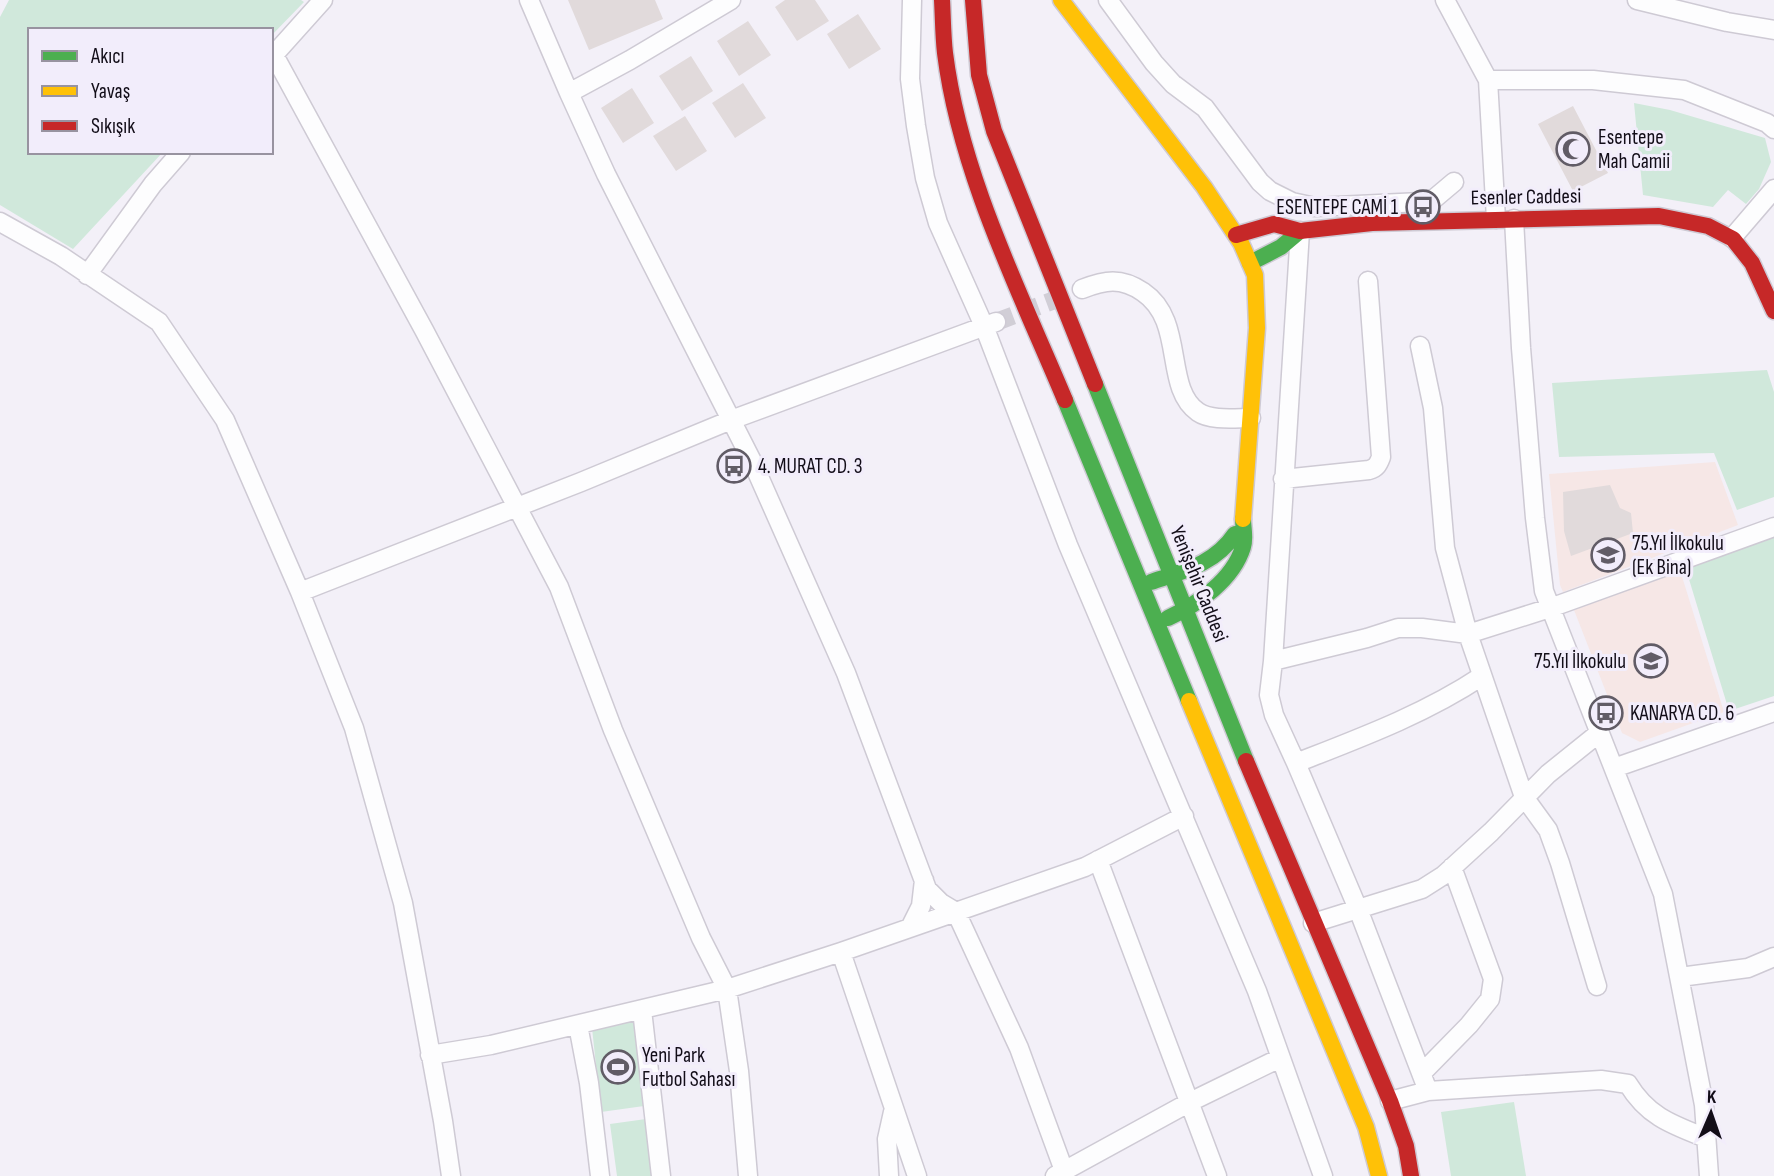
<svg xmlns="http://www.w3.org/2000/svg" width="1774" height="1176" viewBox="0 0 1774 1176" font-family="'Sofia Sans Condensed',sans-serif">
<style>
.education{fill:#f6e7e6}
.green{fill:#d0e8db}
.building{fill:#e1dadb}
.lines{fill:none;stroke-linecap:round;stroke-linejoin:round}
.street-tunnel{stroke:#d1ced6;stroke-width:18;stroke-dasharray:18 9;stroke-linecap:butt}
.street-casing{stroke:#cecad4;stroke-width:21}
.fast-casing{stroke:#cecad4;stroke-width:19}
.slow-casing{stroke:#cecad4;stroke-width:19}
.jam-casing{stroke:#cecad4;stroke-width:19}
.street{stroke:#fdfdfe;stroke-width:18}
.fast{stroke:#4caf50;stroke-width:16}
.slow{stroke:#ffc107;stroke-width:16}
.jam{stroke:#c62828;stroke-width:16}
.labels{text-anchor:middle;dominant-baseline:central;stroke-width:6;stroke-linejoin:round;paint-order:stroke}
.poi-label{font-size:21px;fill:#120d18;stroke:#f2edfb;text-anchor:start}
.street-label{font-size:21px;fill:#120d18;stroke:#f2edfb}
</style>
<rect width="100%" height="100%" fill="#f3f0f8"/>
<path class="education" d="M1715 462 1738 525 1563 592 1560 585 1549 474Z
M1680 570 1724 712 1640 742 1622 733 1574 610Z"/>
<path class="green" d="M9 0H301L304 2 271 36V30H30V152H163L73 249 0 205V17Z
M1634 103 1670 110 1765 138 1771 162 1759 189 1746 204 1728 190 1713 207 1643 195Z
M1767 370 1774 392V497L1737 510 1714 453 1559 457 1552 383Z
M1774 536V696L1729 711 1685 566Z
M636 1018 644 1106 601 1112 592 1028Z
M1514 1102 1526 1176H1451L1441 1112Z
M646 1119 651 1176H617L610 1124Z"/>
<path class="building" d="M568 0H655L663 19 589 50Z
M785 0H815L829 21 797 41 775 7Z
M858 14 881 49 849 69 827 34Z
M748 21 771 55 739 76 717 41Z
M691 56 713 91 682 111 659 76Z
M743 83 766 118 735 138 712 103Z
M632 88 654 123 623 143 601 108Z
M1573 106 1608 173 1573 191 1538 124Z
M685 116 707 151 676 171 653 136Z
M1610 485 1620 508 1631 513 1633 533 1571 556 1564 531 1563 492Z"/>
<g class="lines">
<path class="street-tunnel" d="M996 322 1068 295"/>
<defs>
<path id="street" d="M529 0 569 93
M731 0 630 60 569 93 606 174 752 461 846 673 927 889 941 903 956 912 1019 1048 1066 1176
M912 0 910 79 916 126 925 178 938 223 984 326 1068 545 1257 991 1323 1176
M1108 0 1154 63 1173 84 1205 108 1260 182 1270 191 1292 202 1315 207 1421 202 1435 198 1454 182
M1445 0 1488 80 1496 219
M1637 0 1727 22 1774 30
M274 55 424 330 559 587 613 730 701 938 727 989 739 1071 748 1176
M271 58 323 0
M1488 80H1593L1684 90 1767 123 1774 129
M1514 219 1521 348 1535 518 1544 591 1663 894 1704 1105 1709 1176
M0 222 61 256 159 322 225 420 300 592 354 728 403 903 443 1121 451 1176
M1300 231 1273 661 1269 695 1274 715 1296 763 1358 909 1428 1091
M1732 238 1774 189
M87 275 153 184 181 152
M1082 289C1105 280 1121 277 1143 292 1186 321 1163 388 1198 412 1211 421 1235 418 1251 418
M1420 346 1433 408 1445 548 1468 634 1524 797 1548 830 1560 863 1597 986
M1283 479 1369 470C1376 468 1378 465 1381 457L1368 281
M300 592 581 482 731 420 996 322
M1273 661 1367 638 1398 628H1422L1468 634 1550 608 1774 527
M1296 763C1360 738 1425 714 1482 676
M1614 768 1774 712
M1098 860 1217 1176
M1313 923 1422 889 1444 875 1491 832 1548 774 1599 733
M910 928 921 906 924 880
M841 952 917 1176
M1680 977 1748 968 1774 957
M642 1010 661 1176
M578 1025 589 1083 600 1176
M430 1055 491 1045 727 989 841 952 1085 867 1184 816
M1422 1073 1469 1025 1490 999 1493 979 1452 867
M1390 1101 1428 1091 1601 1080 1628 1084C1648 1117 1673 1125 1706 1138
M889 1176 887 1139 893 1112
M1055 1176 1190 1102 1280 1058"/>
<path id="fast" d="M1250 263 1281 247 1300 231
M1095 384 1246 761
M1065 400 1189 701
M1151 582C1184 571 1215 564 1235 534
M1168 618C1198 604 1233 580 1243 547 1246 538 1243 528 1243 519"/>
<path id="slow" d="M1061 0 1204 187 1241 243 1255 275 1257 328 1243 519
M1189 701 1366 1127 1379 1176"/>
<path id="jam" d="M942 0C943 18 943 36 945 53 960 173 1019 290 1065 400
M973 0 979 75 994 131 1095 384
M1236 235 1274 224 1300 231 1372 223 1659 216 1708 226 1733 239 1752 263 1774 311
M1246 761 1390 1101 1406 1146 1411 1176"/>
</defs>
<use href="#street" class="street-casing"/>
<use href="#fast" class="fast-casing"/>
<use href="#slow" class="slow-casing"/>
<use href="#jam" class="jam-casing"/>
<use href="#street" class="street"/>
<use href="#fast" class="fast"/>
<use href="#slow" class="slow"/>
<use href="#jam" class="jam"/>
</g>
<defs>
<symbol id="mosque-ring" viewBox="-11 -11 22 22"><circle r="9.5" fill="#f2edfb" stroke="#615c66" stroke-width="1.5"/><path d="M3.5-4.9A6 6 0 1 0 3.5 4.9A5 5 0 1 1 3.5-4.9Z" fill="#615c66"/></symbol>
<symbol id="bus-ring" viewBox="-11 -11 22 22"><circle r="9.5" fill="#f2edfb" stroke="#615c66" stroke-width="1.5"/><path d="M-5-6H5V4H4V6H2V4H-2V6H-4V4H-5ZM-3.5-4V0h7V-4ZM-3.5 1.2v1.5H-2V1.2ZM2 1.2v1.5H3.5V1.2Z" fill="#615c66"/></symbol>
<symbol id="school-ring" viewBox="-11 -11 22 22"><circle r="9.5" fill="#f2edfb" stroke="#615c66" stroke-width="1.5"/><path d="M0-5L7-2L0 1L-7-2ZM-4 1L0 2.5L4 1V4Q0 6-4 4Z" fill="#615c66"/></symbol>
<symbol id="stadium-ring" viewBox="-11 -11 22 22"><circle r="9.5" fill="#f2edfb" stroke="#615c66" stroke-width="1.5"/><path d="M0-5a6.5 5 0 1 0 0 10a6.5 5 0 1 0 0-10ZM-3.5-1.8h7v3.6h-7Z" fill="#615c66"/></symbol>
</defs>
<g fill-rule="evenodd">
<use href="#mosque-ring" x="1554" y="130" width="38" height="38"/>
<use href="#bus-ring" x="1404" y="188" width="38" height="38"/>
<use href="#bus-ring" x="715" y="447" width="38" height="38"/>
<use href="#school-ring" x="1589" y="536" width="38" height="38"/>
<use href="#school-ring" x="1632" y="642" width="38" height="38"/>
<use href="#bus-ring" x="1587" y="694" width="38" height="38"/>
<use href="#stadium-ring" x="599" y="1048" width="38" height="38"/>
</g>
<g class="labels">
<g class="poi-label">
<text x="1598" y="137">Esentepe<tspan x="1598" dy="24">Mah Camii</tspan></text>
<text x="1398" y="207" text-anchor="end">ESENTEPE CAMİ 1</text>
<text x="758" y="466">4. MURAT CD. 3</text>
<text x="1632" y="543">75.Yıl İlkokulu<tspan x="1632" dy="24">(Ek Bina)</tspan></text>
<text x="1626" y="661" text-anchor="end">75.Yıl İlkokulu</text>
<text x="1630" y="713">KANARYA CD. 6</text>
<text x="642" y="1055">Yeni Park<tspan x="642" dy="24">Futbol Sahası</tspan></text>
</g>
<g class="street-label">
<text transform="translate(1526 197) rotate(-1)">Esenler Caddesi</text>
<text transform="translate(1199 584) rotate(68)">Yenişehir Caddesi</text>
</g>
</g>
<rect x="28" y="28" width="245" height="126" fill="#f2edfb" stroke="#9893a0" stroke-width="2"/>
<rect x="42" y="51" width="35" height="10" fill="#4caf50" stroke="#9893a0" stroke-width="2"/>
<text x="91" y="63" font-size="21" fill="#120d18">Akıcı</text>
<rect x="42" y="86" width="35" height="10" fill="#ffc107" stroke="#9893a0" stroke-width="2"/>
<text x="91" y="98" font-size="21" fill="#120d18">Yavaş</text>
<rect x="42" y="121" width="35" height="10" fill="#c62828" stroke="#9893a0" stroke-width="2"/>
<text x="91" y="133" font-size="21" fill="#120d18">Sıkışık</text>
<g transform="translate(1711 1113) rotate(2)" stroke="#f2edfb" stroke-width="5" paint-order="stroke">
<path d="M0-5L12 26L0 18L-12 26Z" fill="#120d18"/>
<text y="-10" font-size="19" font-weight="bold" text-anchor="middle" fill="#120d18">K</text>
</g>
</svg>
